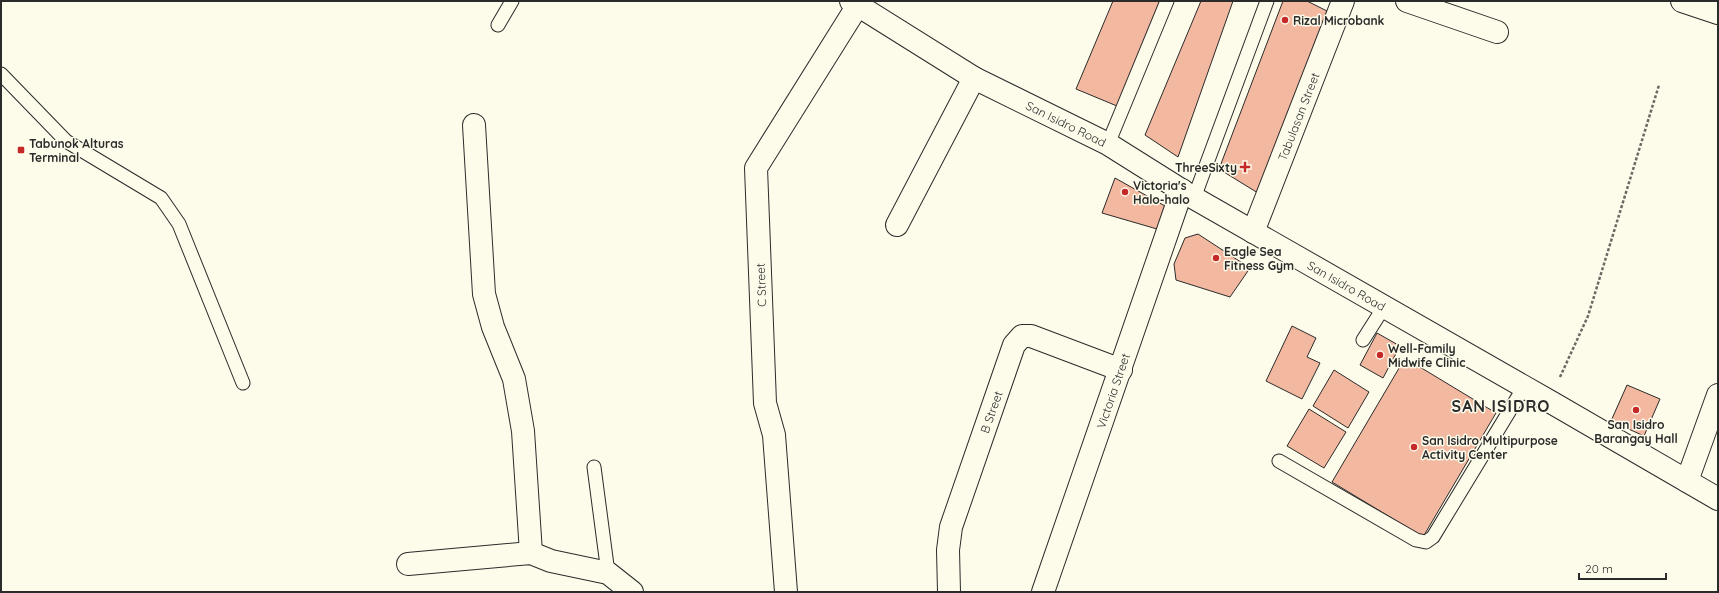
<svg xmlns="http://www.w3.org/2000/svg" width="1719" height="593" viewBox="0 0 1719 593" font-family="Quicksand,sans-serif">
<style>
.building{fill:#f2b8a0;stroke:#2b2b2b}
.lines{fill:none;stroke-linecap:round;stroke-linejoin:round}
.service-casing{stroke:#2b2b2b;stroke-width:15}
.minor-casing{stroke:#2b2b2b;stroke-width:24}
.tertiary-casing{stroke:#2b2b2b;stroke-width:24}
.path{stroke:#6a6964;stroke-width:2.5;stroke-dasharray:3 2;stroke-linecap:butt}
.service{stroke:#fdfbea;stroke-width:13}
.minor{stroke:#fdfbea;stroke-width:22}
.tertiary{stroke:#fdfbea;stroke-width:22}
.poi-dot{fill:#c62828;stroke:#fdfbea;stroke-width:1.5}
.labels{text-anchor:middle;dominant-baseline:central;stroke-width:3;stroke-linejoin:round;paint-order:stroke}
.poi-label{font-size:12px;font-weight:bold;fill:#2b2b2b;stroke:#fdfbea;text-anchor:start}
.street-label{font-size:12px;fill:#2b2b2b;stroke:#fdfbea}
.district-label{font-size:16px;font-weight:bold;letter-spacing:1px;fill:#2b2b2b;stroke:#fdfbea}
</style>
<rect width="100%" height="100%" fill="#fdfbea"/>
<path class="building" d="M1113 1H1161L1117 106 1076 89Z
M1201 1H1233L1178 157 1145 135Z
M1283 1H1307L1327 11 1258 193 1219 169Z
M1115 178 1165 206 1157 229 1102 213Z
M1198 234 1250 268 1230 297 1176 280 1174 264 1185 238Z
M1292 326 1316 338 1307 357 1320 363 1302 399 1266 381Z
M1377 333 1400 346 1383 378 1360 365Z
M1405 358 1496 413 1423 537 1332 482Z
M1334 370 1369 392 1348 428 1313 406Z
M1627 385 1660 399 1644 436 1611 421Z
M1309 409 1346 432 1324 468 1287 446Z"/>
<g class="lines">
<defs>
<path id="service" d="M498 25 512 1
M1 74 66 141 161 198 179 224 243 383
M1108 144 1167 1
M1194 198 1267 1
M1363 340 1384 307
M1279 461 1416 540 1426 542 1433 537 1524 387
M594 467 608 573"/>
<g id="minor">
<path d="M1407 1 1497 32"/>
<path d="M1682 1 1718 13"/>
<path d="M474 125 484 294 493 327 514 379 523 431 531 553"/>
<path d="M897 225 974 78"/>
<path id="s1" d="M1253 232 1343 1"/>
<path d="M1687 481 1718 395"/>
<path d="M408 564 531 553 551 561 608 573 632 592"/>
<path d="M786 592 774 435 765 403 756 168 858 5"/>
<path id="s2" d="M949 592 948 550 951 527 1014 345 1022 336H1031L1121 370"/>
<path id="s3" d="M1043 592 1182 190"/>
</g>
<g id="tertiary">
<path id="s4" d="M851 1 974 78 1108 144 1194 198 1549 401 1718 499"/>
</g>
</defs>
<use href="#service" class="service-casing"/>
<use href="#minor" class="minor-casing"/>
<use href="#tertiary" class="tertiary-casing"/>
<path class="path" d="M1560 377 1588 316 1659 85"/>
<use href="#service" class="service"/>
<use href="#minor" class="minor"/>
<use href="#tertiary" class="tertiary"/>
</g>
<g class="poi-dot">
<circle cx="1285" cy="20" r="4"/>
<rect x="17" y="146" width="8" height="8" rx="2"/>
<path d="M1243 161h4v4h4v4h-4v4h-4v-4h-4v-4h4z"/>
<circle cx="1125" cy="192" r="4"/>
<circle cx="1216" cy="258" r="4"/>
<circle cx="1380" cy="355" r="4"/>
<circle cx="1636" cy="410" r="4"/>
<circle cx="1414" cy="447" r="4"/>
</g>
<g class="labels">
<g class="poi-label">
<text x="1293" y="20">Rizal Microbank</text>
<text x="29" y="143">Tabunok Alturas<tspan x="29" dy="14">Terminal</tspan></text>
<text x="1237" y="167" text-anchor="end">ThreeSixty</text>
<text x="1133" y="185">Victoria's<tspan x="1133" dy="14">Halo-halo</tspan></text>
<text x="1224" y="251">Eagle Sea<tspan x="1224" dy="14">Fitness Gym</tspan></text>
<text x="1388" y="348">Well-Family<tspan x="1388" dy="14">Midwife Clinic</tspan></text>
<text x="1636" y="424" text-anchor="middle">San Isidro<tspan x="1636" dy="14">Barangay Hall</tspan></text>
<text x="1422" y="440">San Isidro Multipurpose<tspan x="1422" dy="14">Activity Center</tspan></text>
</g>
<g class="street-label">
<text stroke="none"><textPath href="#s1" startOffset="124">Tabulasan Street</textPath></text>
<text stroke="none"><textPath href="#s4" startOffset="248">San Isidro Road</textPath></text>
<text transform="translate(761 285) rotate(-92)">C Street</text>
<text stroke="none"><textPath href="#s4" startOffset="572">San Isidro Road</textPath></text>
<text stroke="none"><textPath href="#s3" startOffset="213">Victoria Street</textPath></text>
<text stroke="none"><textPath href="#s2" startOffset="187">B Street</textPath></text>
</g>
<g class="district-label">
<text x="1501" y="406">SAN ISIDRO</text>
</g>
</g>
<rect width="1719" height="593" fill="none" stroke="#2b2b2b" stroke-width="4"/>
<path d="M1579 573v6h87v-6" fill="none" stroke="#2b2b2b" stroke-width="2"/>
<text x="1585" y="573" font-size="12" fill="#2b2b2b" stroke="#fdfbea" stroke-width="3" paint-order="stroke">20 m</text>
</svg>
